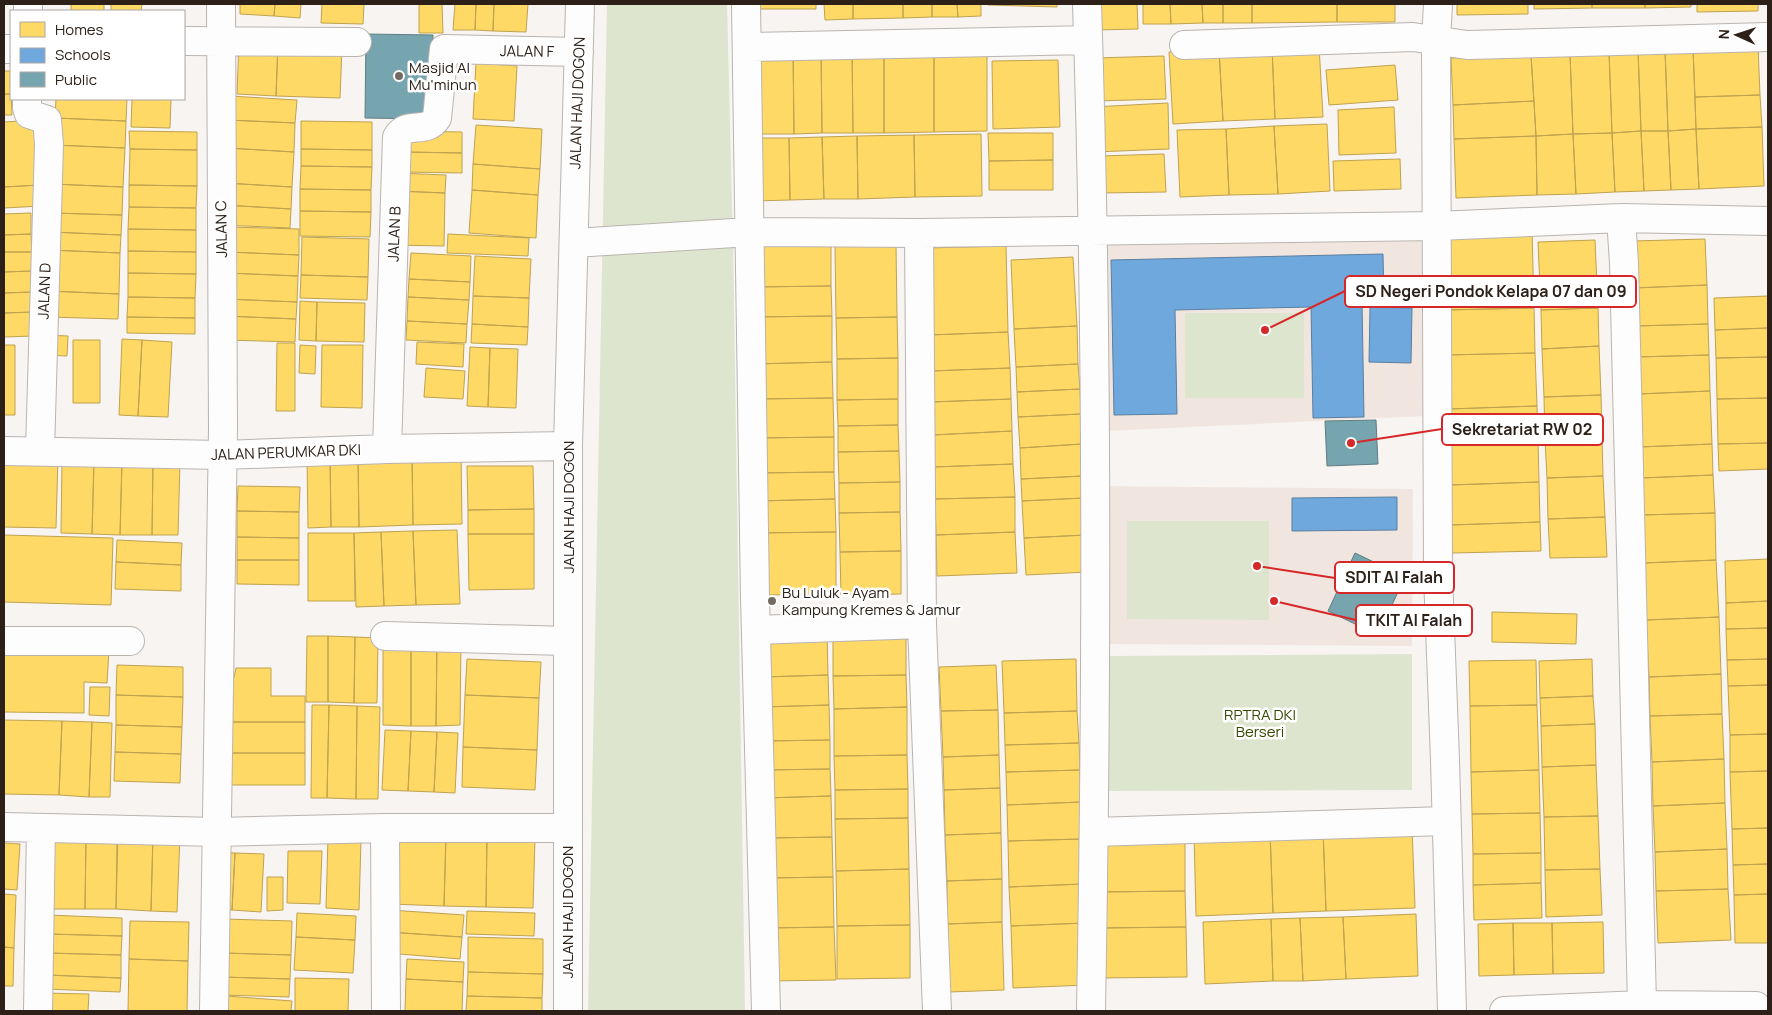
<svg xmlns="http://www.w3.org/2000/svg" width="1772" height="1015" viewBox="0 0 1772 1015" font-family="Manrope,sans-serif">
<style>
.built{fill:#f0e6df}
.green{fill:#dee5cf}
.homes{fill:#ffd966;stroke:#c0a24f}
.schools{fill:#6fa8dc;stroke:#5b7fa1}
.public{fill:#76a5af;stroke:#607d82}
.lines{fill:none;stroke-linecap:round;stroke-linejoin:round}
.minor-casing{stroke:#bab4af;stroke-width:30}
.minor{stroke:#fefdfd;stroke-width:28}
.poi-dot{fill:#736a64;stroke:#fff;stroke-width:2}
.labels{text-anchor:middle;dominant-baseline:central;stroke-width:5;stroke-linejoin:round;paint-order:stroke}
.street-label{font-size:15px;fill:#2c2018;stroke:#fff}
.poi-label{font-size:15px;fill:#2c2018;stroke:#fff;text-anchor:start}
.park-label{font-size:15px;fill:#374900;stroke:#fff}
.leader{fill:none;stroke:#d62828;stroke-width:2}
.callout-dot{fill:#d62828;stroke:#fff;stroke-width:2}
.callout{fill:#fff;stroke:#d62828;stroke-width:2}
.callout-label{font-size:16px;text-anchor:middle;font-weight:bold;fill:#2c2018}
</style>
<rect width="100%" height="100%" fill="#f7f4f2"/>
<path class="built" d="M1423 241 1425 416 1106 431 1104 244Z
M1102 486 1413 489 1412 646 1100 644Z"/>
<path class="green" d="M607 4H727L733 242 745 1011H588Z
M1185 313H1304V398H1185Z
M1127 521H1269V620L1127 619Z
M1412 654V790L1109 791V656Z"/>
<path class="homes" d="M71 4H104V11H71Z
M111 4H142L141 11H111Z
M240 4H275L274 16 240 14Z
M275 4H301L300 18 274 16Z
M322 4H364L363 24 321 23Z
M419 4H442L443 33H419Z
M455 4H476L475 30H453Z
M476 4H494L493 31 475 30Z
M494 4H528L526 32 493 31Z
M751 4H816V9H751Z
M824 4H853V19L825 20Z
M853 4H903V18L853 19Z
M903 4H932V17L903 18Z
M932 4H957L958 17H932Z
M957 4H981V16L958 17Z
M988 4H1057V7L988 5Z
M1095 4H1137L1138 29 1096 30Z
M1143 4H1170L1171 24H1143Z
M1170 4H1202L1203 23 1171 24Z
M1202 4H1223V23H1203Z
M1223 4H1252V23H1223Z
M1252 4H1337V22L1252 23Z
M1337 4H1395V22H1337Z
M1457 4H1528V14L1457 15Z
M1534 4H1592V8L1534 9Z
M1592 4H1645V8H1592Z
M1645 4H1691V7L1645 8Z
M1697 4H1758V11L1697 12Z
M239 43 278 44 276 96 237 94Z
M278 44 342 47 340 98 276 96Z
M1319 45 1323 117 1275 119 1272 47Z
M1758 45 1760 95 1695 97 1693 48Z
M987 46V131L934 132V47Z
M852 47 853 133H822L821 48Z
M852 47H884V133H853Z
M884 47H934V132L884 133Z
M1272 47 1275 119 1223 121 1219 49Z
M753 48H793L794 134H753Z
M793 48H821L822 133 794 134Z
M1693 48 1696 129 1668 131 1665 49Z
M1219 49 1223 121 1173 124 1169 52Z
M1665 49 1668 131H1641L1638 50Z
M1638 50 1641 131 1612 133 1609 51Z
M1609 51 1612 133 1573 134 1570 53Z
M1570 53 1573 134 1536 136 1531 55Z
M1531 55 1534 101 1453 105 1451 58Z
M1164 56 1166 99 1096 101 1095 58Z
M1058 60 1060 127 993 129 992 61Z
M476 63 517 66 514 121 473 119Z
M1395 65 1398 100 1329 105 1326 70Z
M4 71H11V94H4Z
M4 94H11L12 115H4Z
M1760 95 1762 127 1696 129 1695 97Z
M230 96 297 100 295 123 228 120Z
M56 99H127L126 121 55 118Z
M132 99H171L170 128 131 127Z
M1534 101 1536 136 1454 139 1453 105Z
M1168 103 1169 149 1095 152 1093 107Z
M1394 107 1396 153 1339 155 1338 110Z
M55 118 126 121 125 148 54 145Z
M36 120 40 185 4 187V122Z
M228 120 295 123 294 152 227 148Z
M301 121 372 122V150L301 149Z
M1327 124 1330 191 1278 194 1274 126Z
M476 125 542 129 540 169 473 164Z
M1274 126 1278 194 1229 195 1226 129Z
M1762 127 1764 186 1699 189 1696 129Z
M1226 129 1229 195 1180 197 1177 130Z
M1696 129 1699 189 1671 190 1668 131Z
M129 131 197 132V150L130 149Z
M404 131 462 132V153L404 152Z
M1641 131H1668L1671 190 1644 191Z
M1641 131 1644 191 1615 192 1612 133Z
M988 133H1053V160L989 161Z
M1612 133 1615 192 1576 194 1573 134Z
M981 134 982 196 915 197 914 135Z
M1573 134 1576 194 1537 195 1536 136Z
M914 135 915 197 858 199 857 136Z
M857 136 858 199H824L822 137Z
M1536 136 1537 195 1456 198 1454 139Z
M822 137 824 199 790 200 789 138Z
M752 138H789L790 200 754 201Z
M54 145 125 148 123 187 52 184Z
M227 148 294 152 292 187 225 183Z
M130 149 197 150V186L129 185Z
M301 149 372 150V167L301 166Z
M404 152 462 153V173L404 172Z
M1164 154 1166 192 1100 193 1099 156Z
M1400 159 1401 189 1334 191 1333 161Z
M1053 160V190H989V161Z
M473 164 540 169 538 195 472 190Z
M301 166 372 167 371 190 300 189Z
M397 173 446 175 445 193 397 191Z
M225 183 292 187 291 209 224 205Z
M52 184 123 187 122 215 51 213Z
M40 185 41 206 4 208V187Z
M129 185 197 186 196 208 129 207Z
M300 189 371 190V212L300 211Z
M472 190 538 195 536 238 469 233Z
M397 191 445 193 444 246 395 245Z
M224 205 291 209 290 228 223 225Z
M129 207 196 208V230L128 229Z
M300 211 371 212 370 237 300 236Z
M31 213V234L4 235V214Z
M51 213 122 215 121 235 51 232Z
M229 227 299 229V255L228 252Z
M128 229 196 230V252L128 251Z
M1532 229 1534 308 1445 310 1442 231Z
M51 232 121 235 120 253 50 250Z
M31 234 32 252H4V235Z
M448 234 529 238 528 256 447 253Z
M831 234V286L753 287 752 235Z
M302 237 369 239 368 277 301 275Z
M1705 239 1707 285 1634 288 1633 241Z
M1595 240 1598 308 1541 310 1538 242Z
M896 245 897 317 836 318 835 246Z
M1006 246 1008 332 929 335 926 248Z
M50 250 120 253 119 294 48 291Z
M128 251 196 252V274L128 273Z
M4 252H32V271L4 272Z
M228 252 299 255 298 276 227 273Z
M411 253 471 256 470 282 409 279Z
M475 256 531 259 529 298 473 296Z
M1073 257 1077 326 1014 329 1011 260Z
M32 271 33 292 4 293V272Z
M128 273 196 274 195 298 128 297Z
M227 273 298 276 297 302 226 299Z
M301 275 368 277 367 300 300 298Z
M409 279 470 282 469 300 408 297Z
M1707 285 1708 324 1635 326 1634 288Z
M831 286 832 316 754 317 753 287Z
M48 291 119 294 118 319 47 317Z
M33 292 34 312 4 313V293Z
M473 296 529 298 528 327 472 324Z
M1768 296V328L1715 330 1714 298Z
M128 297 195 298V318L127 317Z
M408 297 469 300 467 324 407 321Z
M226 299 297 302 296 319 225 316Z
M300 301 317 302 316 341 299 340Z
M317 302 365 303 364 342 316 341Z
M1534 308 1535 353 1446 355 1445 310Z
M1598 308 1599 346 1542 349 1541 310Z
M34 312V336L4 337V313Z
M225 316 296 319 295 342 225 340Z
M832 316V362L754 364V317Z
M127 317 195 318V334L127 333Z
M897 317 898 358 837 359 836 318Z
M407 321 467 324 466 343 406 340Z
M472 324 528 327 527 345 471 343Z
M1708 324 1709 355 1636 357 1635 326Z
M1077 326 1078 364 1016 367 1014 329Z
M1768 328V357L1716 358 1715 330Z
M1008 332 1010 368 930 371 929 335Z
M45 335 68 336 67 356 44 355Z
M122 339 142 340 138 416 119 415Z
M73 340H100V403H73Z
M142 340 172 342 168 417 138 416Z
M417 342 464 344 463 367 416 364Z
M277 343H295V411H276Z
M4 345H15V415H4Z
M300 345 316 346 315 374 299 373Z
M322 345H363L362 408 321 407Z
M1599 346 1601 395 1544 397 1542 349Z
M470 347 490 348 488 407 467 406Z
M490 348 518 349 516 408 488 407Z
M1535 353 1537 406 1448 409 1446 355Z
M1709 355 1710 391 1638 394 1636 357Z
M1768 357V398L1717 399 1716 358Z
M898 358V399L837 400V359Z
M832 362 833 398 755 399 754 364Z
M1078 364 1080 389 1017 392 1016 367Z
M426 368 465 371 463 399 424 397Z
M1010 368 1011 399 931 402 930 371Z
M1080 389 1081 414 1018 417 1017 392Z
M1710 391 1712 444 1640 447 1638 394Z
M1601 395 1602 438 1545 440 1544 397Z
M833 398 834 437 756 438 755 399Z
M1768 398V443L1718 444 1717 399Z
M898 399V425L838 426 837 400Z
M1011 399 1012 431 932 435 931 402Z
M1537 406 1538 442 1449 444 1448 409Z
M1081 414 1082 444 1020 448 1018 417Z
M898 425 899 451 838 452V426Z
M1012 431 1013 464 934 467 932 435Z
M834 437V472L756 473V438Z
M1602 438 1603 476 1547 478 1545 440Z
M1538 442 1539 482 1450 485 1449 444Z
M1768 443V469L1719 471 1718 444Z
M1082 444 1083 476 1021 479 1020 448Z
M1712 444 1713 475 1641 478 1640 447Z
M899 451 900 482 839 483 838 452Z
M461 453 462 524 413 525 412 455Z
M4 455 58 456 56 528 4 527Z
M412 455 413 525 359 527 358 456Z
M358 456 359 527H331L330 457Z
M307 457H330L331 527 308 528Z
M62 460 94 461 92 534 61 533Z
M94 461H122L120 535 92 534Z
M122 461 153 462 152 535H120Z
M153 462H180L178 535H152Z
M1013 464 1015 497 935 499 934 467Z
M467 466H533L534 509 468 510Z
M834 472 835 499 757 501 756 473Z
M1713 475 1715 513 1642 515 1641 478Z
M1083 476 1084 498 1022 501 1021 479Z
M1603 476 1605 517 1548 519 1547 478Z
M900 482V512L839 513V483Z
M1539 482 1540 522 1451 525 1450 485Z
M238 486 300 487 299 512 237 511Z
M1015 497V532L936 535 935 499Z
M1084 498 1086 535 1024 538 1022 501Z
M835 499 836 532 757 533V501Z
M534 509V534H468V510Z
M237 511 299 512V538L237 537Z
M900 512 901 551 840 552 839 513Z
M1715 513 1716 560 1644 563 1642 515Z
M1605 517 1607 557 1550 558 1548 519Z
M1540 522 1541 551 1452 553 1451 525Z
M457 530 460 604 416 605 413 531Z
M413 531 416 605 384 606 381 532Z
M381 532 384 606 356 607 354 533Z
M836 532V594L758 595 757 533Z
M1015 532 1017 573 937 576 936 535Z
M308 533H354L355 601H308Z
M468 534H534V589L469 590Z
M4 535 113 538 111 605 4 602Z
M1086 535 1088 572 1026 575 1024 538Z
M237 537 299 538V560H237Z
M117 540 182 543 181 565 116 562Z
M901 551V594L841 595 840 552Z
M1768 559V601L1726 603 1725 561Z
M237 560H299V585L237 584Z
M1716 560 1719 617 1646 620 1644 563Z
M116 562 181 565V591L115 589Z
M1768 601V628L1726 629V603Z
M1492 612 1577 614 1576 644 1492 642Z
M1719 617 1721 674 1649 677 1646 620Z
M1768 628V659L1727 660 1726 629Z
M906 629V675L833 676V630Z
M827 632 828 675 762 677 761 633Z
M307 636H328V702H306Z
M328 636 355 637 354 703 328 702Z
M355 637 378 638 377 703H354Z
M383 639 411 640V726L383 725Z
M411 640H437L436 726H411Z
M437 640H461L460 725 436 726Z
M4 648 109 650 107 683 84 682V713L4 712Z
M467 659 541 662 539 698 465 695Z
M1076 659 1077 711 1004 713 1002 661Z
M1592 659 1593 696 1540 698 1539 661Z
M1768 659V685L1728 686 1727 660Z
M1536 660 1537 705 1470 706 1469 661Z
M117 665 183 667V697L116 695Z
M996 665 998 710 941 711 939 667Z
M236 668H271V696H305V722H230V696Z
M1721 674 1722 714 1650 716 1649 677Z
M828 675 829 705 763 707 762 677Z
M906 675 907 707 834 709 833 676Z
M1768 685V734L1730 735 1728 686Z
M90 687H110L109 716 89 715Z
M116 695 183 697 182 727 116 725Z
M465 695 539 698 537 750 463 747Z
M1593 696 1595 724 1541 726 1540 698Z
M312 705H329L327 798H311Z
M329 705 357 706 356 799 327 798Z
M829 705 830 740 764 741 763 707Z
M1537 705 1539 770 1471 772 1470 706Z
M357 706 380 707 378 799H356Z
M907 707V755L834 756V709Z
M998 710 999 755 943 757 941 711Z
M1077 711 1079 743 1005 745 1004 713Z
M1722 714 1724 759 1652 762 1650 716Z
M4 720 62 721 59 795 4 794Z
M62 721 92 722 89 797 59 795Z
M92 722 112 723 110 797H89Z
M230 722H305V753H230Z
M1595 724 1596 765 1542 767 1541 726Z
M116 725 182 727 181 754 115 752Z
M385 730 411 731 408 791 382 790Z
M411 731 437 732 434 792 408 791Z
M437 732 458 733 455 793 434 792Z
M1768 734V771L1730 772V735Z
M830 740V769L765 770 764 741Z
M1079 743 1080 770 1006 772 1005 745Z
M463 747 537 750 535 790 462 787Z
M115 752 181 754 180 783 114 781Z
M230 753H305V785H230Z
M907 755 908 789 835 790 834 756Z
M999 755 1000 788 944 790 943 757Z
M1724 759 1725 803 1653 806 1652 762Z
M1596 765 1598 816 1544 817 1542 767Z
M830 769 831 796 765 798V770Z
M1080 770 1081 802 1007 805 1006 772Z
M1539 770 1540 813 1472 814 1471 772Z
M1768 771V828L1732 829 1730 772Z
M1000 788 1001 833 945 835 944 790Z
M908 789V818L835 819V790Z
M831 796 832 837 766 838 765 798Z
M1081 802 1082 839 1008 841 1007 805Z
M1725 803 1727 849 1655 852 1653 806Z
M1540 813 1541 853 1473 854 1472 814Z
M1598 816 1600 869 1545 870 1544 817Z
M908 818 909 869 836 871 835 819Z
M1412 826 1415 908 1326 911 1323 829Z
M1768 828V864L1733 865 1732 829Z
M1323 829 1326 911 1273 913 1270 831Z
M1270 831 1273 913 1196 916 1194 833Z
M118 833 153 834 151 911 116 909Z
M1001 833 1002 879 947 881 945 835Z
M153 834 180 835 177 912 151 911Z
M392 834 446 835 444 906 390 904Z
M446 835 487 836 486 907 444 906Z
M52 836H86L85 909H50Z
M86 836H117L116 909H85Z
M487 836 535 838 533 908 486 907Z
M328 837 361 839 359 910 326 908Z
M832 837 833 877 767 878 766 838Z
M1082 839 1083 884 1009 887 1008 841Z
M1185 841V891L1099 892 1098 843Z
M4 843 20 844 17 890 4 889Z
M1727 849 1728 889 1656 891 1655 852Z
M288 851H322L320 904 287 903Z
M222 852 235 853 232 910H220Z
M235 853 264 854 261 912 232 910Z
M1541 853V883L1473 885V854Z
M1768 864V894L1734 895 1733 865Z
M909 869 910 925 837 926 836 871Z
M1600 869 1602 915 1546 917 1545 870Z
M267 877H283V910L267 911Z
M833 877 834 927 768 928 767 878Z
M1002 879V922L947 924V881Z
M1541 883 1542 918 1474 920 1473 885Z
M1083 884 1085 923 1011 926 1009 887Z
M1728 889 1731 940 1658 943 1656 891Z
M1185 891 1186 927 1100 928 1099 892Z
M4 894 16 895 14 948 4 947Z
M1768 894V943H1735L1734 895Z
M390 910 464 915 462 937 388 932Z
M467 911 535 913 534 936 466 934Z
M297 913 356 916 355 940 296 937Z
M1416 914 1418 976 1346 979 1343 917Z
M48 915 122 918V936L48 934Z
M1343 917 1346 979 1303 981 1300 918Z
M1300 918 1303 981H1273L1271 919Z
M224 919 292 921 291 955 223 953Z
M1271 919 1273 981 1205 984 1203 922Z
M130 921 189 922 188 961 129 959Z
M1002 922 1004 990 949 992 947 924Z
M1603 922 1604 973 1553 974 1552 923Z
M1085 923 1087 985 1013 988 1011 926Z
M1513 923H1552L1553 974 1514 975Z
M1513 923 1514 975 1479 976 1478 924Z
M910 925V978L837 979V926Z
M834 927 836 980 770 981 768 928Z
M1186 927 1187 977 1100 978V928Z
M388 932 462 937 460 959 387 953Z
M48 934 122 936 121 955 47 953Z
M296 937 355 940 353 973 294 970Z
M468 937 543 939V974L468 972Z
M4 947 14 948 13 986H4Z
M47 953 121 955V978L47 975Z
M223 953 291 955 290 979 222 977Z
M129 959 188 961 187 1011H128Z
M407 959 464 962 463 982 406 979Z
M468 972 543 974 542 998 467 996Z
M47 975 121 978 120 992 46 989Z
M222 977 290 979 289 997 222 995Z
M295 978 349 979 348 1011H295Z
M406 979 463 982 462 1011H405Z
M43 993 89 994 88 1011H42Z
M226 996 292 1001 291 1011H224Z
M467 996 542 998V1011H466Z"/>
<path class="schools" d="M1383 254 1384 301 1362 302 1364 417 1313 418 1311 307 1175 310 1177 414 1114 415 1111 260Z
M1370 307 1412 308 1411 363 1369 362Z
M1397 497V530L1292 531V498Z"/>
<path class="public" d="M366 34 433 35 431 119 365 118Z
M1376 420 1378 464 1327 466 1325 421Z
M1355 553 1405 577 1378 635 1328 611Z"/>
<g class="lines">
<defs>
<path id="minor" d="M746 4 755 597 766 1011
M1087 4C1098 339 1097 676 1091 1011
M1438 4 1436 41 1438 575 1445 760 1452 1011
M28 11V4
M184 41 357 42
M1184 45 1413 37 1467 45 1768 37
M747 47 1088 40
M4 49H11
M27 99V108L29 114 47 120 49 144 40 451
M1621 218 1624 263 1642 1005
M919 233 922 624 937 1011
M574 243 750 232 919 233 1437 226 1621 218 1768 221
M387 449 397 137C407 120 426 135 437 118L444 49 579 52
M4 451 223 455 387 449 568 446
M757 630 922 624
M385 636 567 641
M4 641H130
M4 827 217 832 385 828H567
M385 828 386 1011
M1094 832 1445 821
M38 1011 41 828
M214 1011 223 428 221 4
M568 1011V446L580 4
M1504 1011 1642 1005 1756 1006"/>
</defs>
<use href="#minor" class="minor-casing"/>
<use href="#minor" class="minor"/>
</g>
<g class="poi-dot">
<circle cx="399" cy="76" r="5"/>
<circle cx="772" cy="601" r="5"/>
</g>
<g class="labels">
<g class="street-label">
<text transform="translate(527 51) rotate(1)">JALAN F</text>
<text transform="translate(577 103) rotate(-88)">JALAN HAJI DOGON</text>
<text transform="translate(221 229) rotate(-91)">JALAN C</text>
<text transform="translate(394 234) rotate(-88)">JALAN B</text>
<text transform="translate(44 291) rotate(-88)">JALAN D</text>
<text transform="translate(286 452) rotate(-2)">JALAN PERUMKAR DKI</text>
<text transform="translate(568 507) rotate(-90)">JALAN HAJI DOGON</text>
<text transform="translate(567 912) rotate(-90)">JALAN HAJI DOGON</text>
</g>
<g class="poi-label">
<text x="409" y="67">Masjid Al<tspan x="409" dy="17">Mu'minun</tspan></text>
<text x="782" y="592">Bu Luluk - Ayam<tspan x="782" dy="17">Kampung Kremes &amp; Jamur</tspan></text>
</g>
<g class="park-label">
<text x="1260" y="714">RPTRA DKI<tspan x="1260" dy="17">Berseri</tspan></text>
</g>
</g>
<path class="leader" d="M1265 330L1345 291M1351 443L1442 429M1257 566L1335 578M1274 601L1356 620"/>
<g class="callout-dot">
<circle cx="1265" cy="330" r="5"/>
<circle cx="1351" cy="443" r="5"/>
<circle cx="1257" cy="566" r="5"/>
<circle cx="1274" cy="601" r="5"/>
</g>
<g class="callout">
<rect x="1345" y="276" width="291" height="31" rx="5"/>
<rect x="1442" y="414" width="161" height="31" rx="5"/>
<rect x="1335" y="562" width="119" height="31" rx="5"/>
<rect x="1356" y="605" width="116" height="31" rx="5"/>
</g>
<g class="callout-label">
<text x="1491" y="297">SD Negeri Pondok Kelapa 07 dan 09</text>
<text x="1522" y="435">Sekretariat RW 02</text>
<text x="1394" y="583">SDIT Al Falah</text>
<text x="1414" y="626">TKIT Al Falah</text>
</g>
<rect width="1772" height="1015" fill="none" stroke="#2c2018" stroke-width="10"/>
<rect x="10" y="10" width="175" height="90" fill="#ffffff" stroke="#aba6a3"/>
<rect x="20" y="22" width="25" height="15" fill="#ffd966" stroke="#aba6a3"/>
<text x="55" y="35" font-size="15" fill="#2c2018">Homes</text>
<rect x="20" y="48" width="25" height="15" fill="#6fa8dc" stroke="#aba6a3"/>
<text x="55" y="60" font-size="15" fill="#2c2018">Schools</text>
<rect x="20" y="72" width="25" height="15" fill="#76a5af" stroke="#aba6a3"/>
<text x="55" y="85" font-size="15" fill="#2c2018">Public</text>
<g transform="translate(1737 35) rotate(273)" stroke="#ffffff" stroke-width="4" paint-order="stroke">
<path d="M0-4L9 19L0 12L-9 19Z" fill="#2c2018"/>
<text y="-8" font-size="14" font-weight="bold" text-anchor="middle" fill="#2c2018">N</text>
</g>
</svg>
